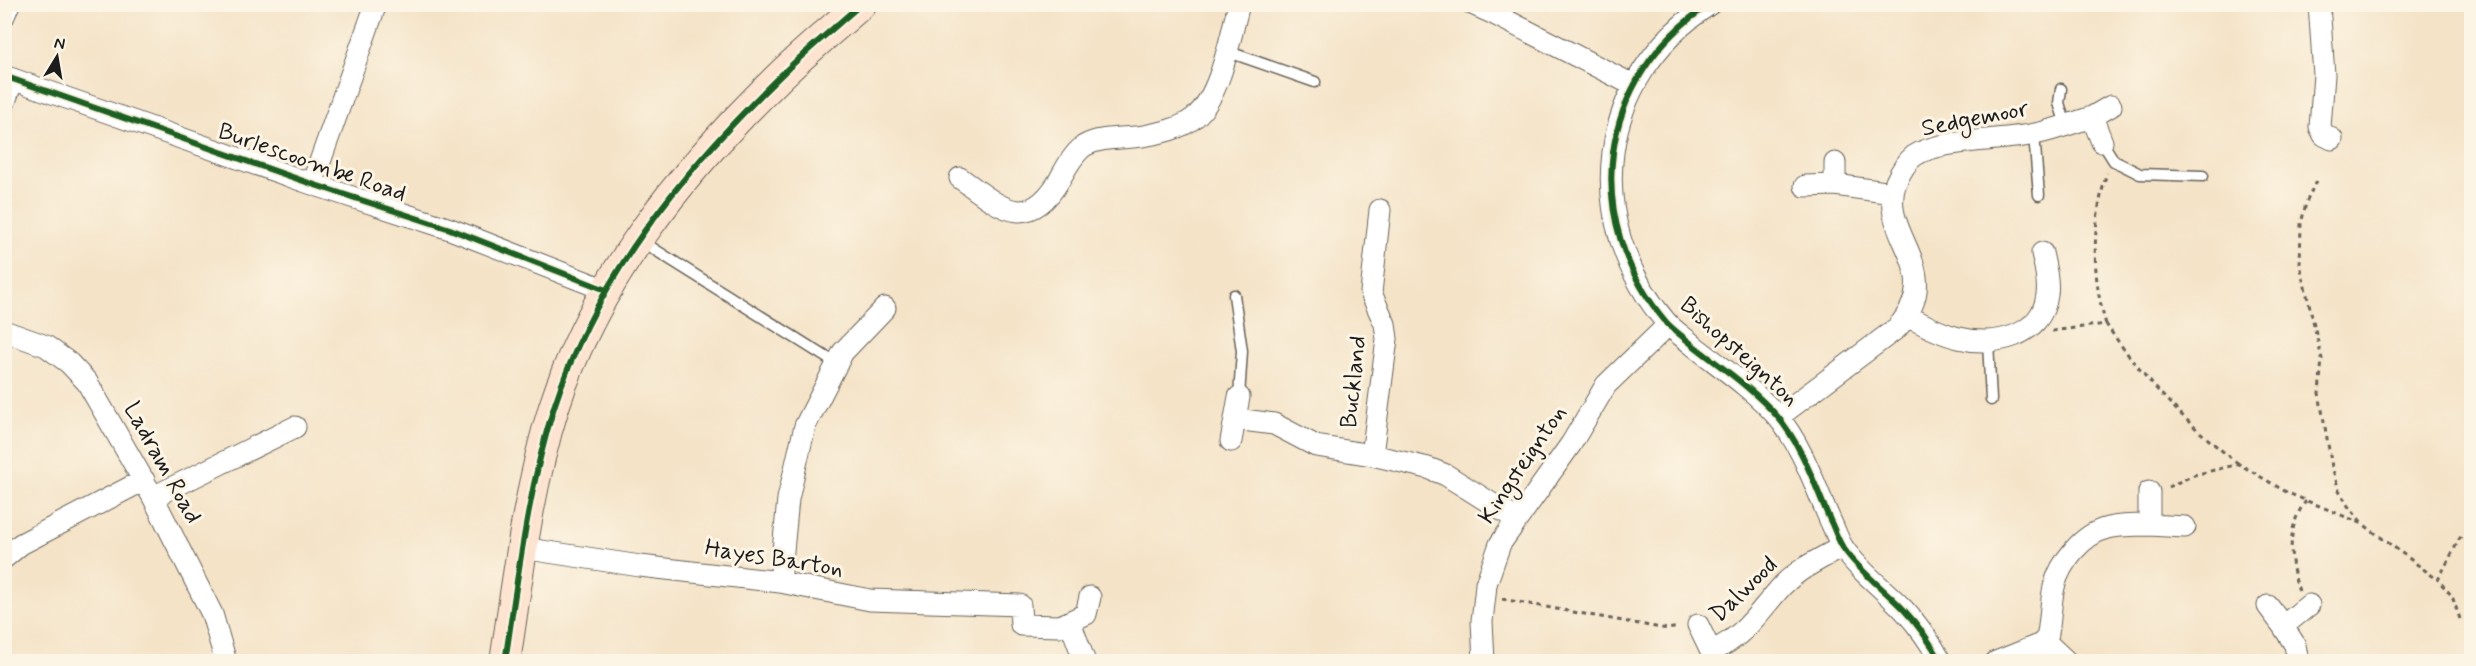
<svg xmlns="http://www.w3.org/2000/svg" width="2476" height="666" viewBox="0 0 2476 666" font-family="Mynerve,sans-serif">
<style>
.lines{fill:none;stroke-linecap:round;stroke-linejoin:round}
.lane-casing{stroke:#686258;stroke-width:13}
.street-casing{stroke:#686258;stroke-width:23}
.secondary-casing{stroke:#686258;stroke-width:32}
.path{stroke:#686258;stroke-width:3;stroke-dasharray:4.5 4.5;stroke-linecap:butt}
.lane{stroke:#fff;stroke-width:10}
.street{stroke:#fff;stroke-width:21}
.secondary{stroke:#fde4d1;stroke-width:30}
.cycleway-casing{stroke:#fcf5e5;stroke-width:10}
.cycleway{stroke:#1b5e20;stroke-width:6}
.labels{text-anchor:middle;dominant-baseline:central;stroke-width:6;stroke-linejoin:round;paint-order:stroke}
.street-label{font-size:24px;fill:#1c1c1c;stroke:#fcf5e5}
</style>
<rect width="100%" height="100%" fill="#fcf5e5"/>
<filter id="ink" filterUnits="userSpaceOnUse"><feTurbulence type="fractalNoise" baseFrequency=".0167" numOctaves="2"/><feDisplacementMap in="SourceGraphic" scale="12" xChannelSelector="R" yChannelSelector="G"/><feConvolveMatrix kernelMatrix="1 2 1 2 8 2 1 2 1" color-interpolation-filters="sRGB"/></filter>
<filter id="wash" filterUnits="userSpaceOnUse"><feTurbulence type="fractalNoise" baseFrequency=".008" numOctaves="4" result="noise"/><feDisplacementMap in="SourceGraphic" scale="24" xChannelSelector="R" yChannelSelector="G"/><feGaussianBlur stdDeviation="1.35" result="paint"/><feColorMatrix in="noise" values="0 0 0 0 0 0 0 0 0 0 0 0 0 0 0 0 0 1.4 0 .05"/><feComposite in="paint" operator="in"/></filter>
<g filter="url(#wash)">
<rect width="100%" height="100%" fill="#f4e3c7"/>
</g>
<g filter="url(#ink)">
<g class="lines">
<defs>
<path id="lane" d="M1226 51 1315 82
M2061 89 2059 103 2066 125
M2034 134 2039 195
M2102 142 2114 161 2140 174 2203 176
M641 241 837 364
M1234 295 1242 351 1239 397
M1988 341 1991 400"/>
<path id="street" d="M1472 4 1492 13 1633 85
M1710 4C1596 78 1580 220 1666 322 1674 331 1685 338 1694 346 1722 368 1752 388 1777 416 1802 445 1815 486 1830 520 1835 530 1838 541 1844 549 1860 572 1885 590 1904 610 1919 626 1931 643 1941 662
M2319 4 2324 75 2320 127 2324 135 2332 139
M4 16 9 4
M4 76 312 184 450 229 606 290
M4 104 13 79
M2102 142 2092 117 2111 106
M960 178C999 206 1027 235 1060 179 1066 168 1073 154 1084 146 1101 136 1124 139 1143 136 1160 133 1180 129 1194 118 1221 96 1230 37 1239 4
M312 184 376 4
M1835 185V163
M1805 186 1835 185 1893 193
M1908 316C1924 325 1941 334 1959 338 1994 347 2042 337 2047 295 2049 281 2045 267 2042 253
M4 331 46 346 69 363 87 382 153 497 212 614 226 662
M1778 417 1897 328C1950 269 1876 235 1896 182 1900 173 1905 163 1914 156 1939 139 2003 141 2035 134 2054 130 2073 123 2092 117
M1235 419 1274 424 1316 446 1372 455 1428 468 1446 475 1516 519
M1231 441 1239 397
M1372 455 1387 339 1385 324 1371 293 1380 210
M153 497 295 427
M2149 525 2185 527
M522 548 640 566 780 582 870 600 1020 605 1021 625 1060 626 1086 614 1090 597
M4 558 21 544 144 480
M780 582 788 499 805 426 843 352 885 308
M2268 606 2283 626
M1070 622 1085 662
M1698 625 1716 662
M2041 644 2051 647 2067 662
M1712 651C1746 636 1759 611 1783 585 1800 568 1822 558 1842 547
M1484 662 1482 621 1485 595 1486 584 1500 544 1571 444 1606 385 1668 325
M1996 662 2041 644 2047 638C2051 621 2050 604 2054 587 2060 563 2082 534 2108 528 2121 525 2135 525 2149 525V492
M2298 662 2295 645 2283 626 2309 605"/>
<path id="secondary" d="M505 662C518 576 528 490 554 407 596 278 681 173 776 80 803 53 833 29 861 4"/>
</defs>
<use href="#lane" class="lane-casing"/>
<use href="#street" class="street-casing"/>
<use href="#secondary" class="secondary-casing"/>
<path class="path" d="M2316 181 2306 203 2301 224 2300 265 2322 359 2319 393 2332 467 2339 490 2348 506 2363 524
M2106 324C2091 277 2092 220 2107 173
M2052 331 2106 324C2143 379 2186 424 2239 464
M2168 487 2194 475 2239 464 2288 493 2363 524 2438 580
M2299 591C2289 562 2286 526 2306 501
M1502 599 1650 626 1668 629 1679 627
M2460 619 2452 596 2438 580 2462 534"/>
<use href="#lane" class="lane"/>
<use href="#street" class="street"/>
<use href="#secondary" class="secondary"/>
<defs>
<path id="cycleway" d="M1710 4C1596 78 1580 220 1666 322 1674 331 1685 338 1694 346 1722 368 1752 388 1777 416 1802 445 1815 486 1830 520 1835 530 1838 541 1844 549 1860 572 1885 590 1904 610 1919 626 1931 643 1941 662
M4 76 312 184 450 229 606 290
M505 662C518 576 528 490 554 407 596 278 681 173 776 80 803 53 833 29 861 4"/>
</defs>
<use href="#cycleway" class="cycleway-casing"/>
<use href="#cycleway" class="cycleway"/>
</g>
</g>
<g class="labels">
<g class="street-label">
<text transform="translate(1975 119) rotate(-11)">Sedgemoor</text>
<text transform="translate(312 163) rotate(19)">Burlescoombe Road</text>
<text transform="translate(1739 352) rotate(42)">Bishopsteignton</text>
<text transform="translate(1354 382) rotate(-84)">Buckland</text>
<text transform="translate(162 463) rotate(61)">Ladram Road</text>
<text transform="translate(1523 465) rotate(-56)">Kingsteignton</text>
<text transform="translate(774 559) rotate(9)">Hayes Barton</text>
<text transform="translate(1744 590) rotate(-44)">Dalwood</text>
</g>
</g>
<rect width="2476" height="666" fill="none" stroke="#fcf5e5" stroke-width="24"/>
<g transform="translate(57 57) rotate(11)" stroke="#fcf5e5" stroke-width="4.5" paint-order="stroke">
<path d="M0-4.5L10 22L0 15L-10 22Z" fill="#1c1c1c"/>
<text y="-9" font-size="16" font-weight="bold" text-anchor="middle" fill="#1c1c1c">N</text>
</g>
</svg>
